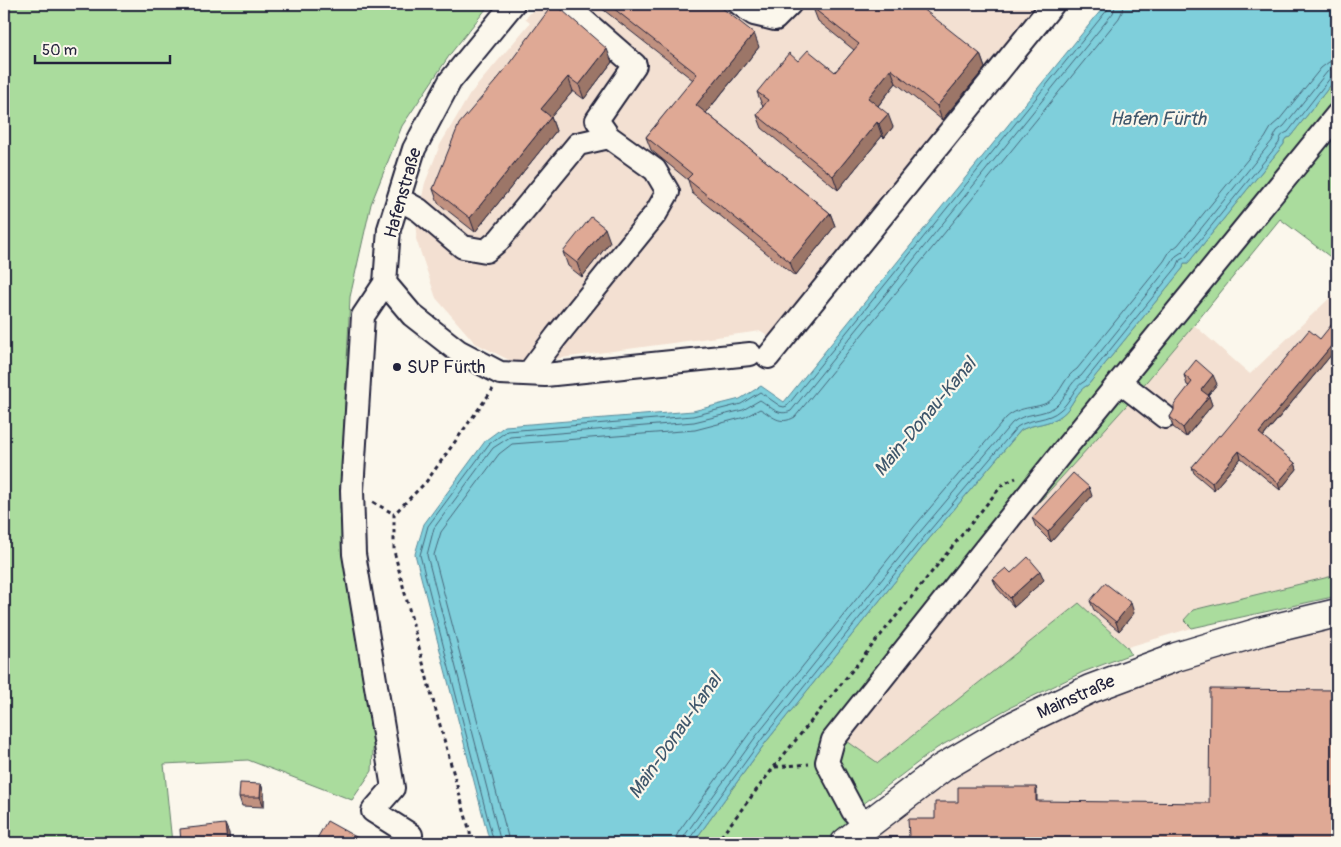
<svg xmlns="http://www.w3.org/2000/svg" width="1341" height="847" viewBox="0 0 1341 847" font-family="Pangolin,sans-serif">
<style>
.built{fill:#f3e0d2}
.green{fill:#aadc9d;stroke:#667f6c}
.water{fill:#7fcfdb;stroke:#5a8a9b}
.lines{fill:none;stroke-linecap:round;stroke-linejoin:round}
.shore{stroke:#47677b;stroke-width:1}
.minor-casing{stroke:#22223b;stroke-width:26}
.major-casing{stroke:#22223b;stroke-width:31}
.path{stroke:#22223b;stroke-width:3;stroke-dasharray:4 4;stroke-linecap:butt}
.minor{stroke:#fbf7ec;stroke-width:22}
.major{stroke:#fbf7ec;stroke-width:28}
.wall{fill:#c09180;stroke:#22223b}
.shaded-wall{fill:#9c7668;stroke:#22223b}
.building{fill:#dfa995;stroke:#22223b}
.poi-dot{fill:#22223b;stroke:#fbf7ec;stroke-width:2}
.labels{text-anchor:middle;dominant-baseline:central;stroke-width:4.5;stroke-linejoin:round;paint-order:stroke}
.street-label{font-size:18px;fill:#22223b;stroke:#fbf7ec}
.poi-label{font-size:18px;fill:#22223b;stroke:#fbf7ec;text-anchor:start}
.water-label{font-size:19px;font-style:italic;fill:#3e566b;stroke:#fbf7ec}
</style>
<rect width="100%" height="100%" fill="#fbf7ec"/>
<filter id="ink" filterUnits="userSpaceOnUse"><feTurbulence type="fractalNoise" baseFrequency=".02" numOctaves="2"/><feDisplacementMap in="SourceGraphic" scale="10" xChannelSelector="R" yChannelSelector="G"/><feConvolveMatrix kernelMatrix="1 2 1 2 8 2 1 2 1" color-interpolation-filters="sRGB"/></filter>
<g filter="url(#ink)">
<path class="built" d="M538 4H1046L774 339 761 331 517 364 475 343 436 298 416 239 417 220 425 183 440 145 470 94 530 23 525 19Z
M1337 291V575L1193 610 1184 620 1192 628 1128 647 1079 604 878 763 844 739 1014 530 1126 406 1194 325 1250 374Z
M1337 613V843H845L1015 725Z"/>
<path class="green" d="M4 4H490L451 53 402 126 371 204 350 297 340 508 374 732 372 771 352 800 248 760 164 764 172 843H4Z
M1337 77V262L1280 219 1194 325 1126 406 1014 530 844 739 878 763 1079 603 1127 647 1131 654 1083 672 1009 708 937 748 854 811 845 843H693L766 742 929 539 1021 430C1035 423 1049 425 1062 415 1073 407 1076 390 1088 385L1183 268 1184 263H1188L1284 144V141L1286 138 1290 137Z
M1337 575V596L1192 628 1184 620 1193 610Z"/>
<path class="water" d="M1106 4H1337V77L1290 137 1286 138 1284 141V144L1188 263H1184L1183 268 1088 385C1076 390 1073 407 1062 415 1049 425 1035 423 1021 430L929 539 766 742 693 843H490L415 554 424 524 486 440 505 426 693 411 740 399 761 386 784 402Z"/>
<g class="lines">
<path class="shore" d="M494 843 420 555 428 526 489 444 507 431 693 416 741 404 760 392 780 406 784 407 787 406 1108 9 1109 4
M501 843 427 555 434 528 493 448 510 437 694 422 743 410 760 400C770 406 778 417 791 411L1113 13 1116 4
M508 843V837L434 555 441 532 499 454 512 444 695 430 745 417 760 409C773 416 779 426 795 417L1119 18 1122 12 1123 4
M675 843 676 837 679 831 751 731 914 527 1006 418C1021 404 1039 410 1051 400 1062 391 1064 377 1077 369L1164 261 1170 251 1178 245 1265 138 1272 126 1279 120 1321 68 1329 62 1337 61
M683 843 685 835 757 735 920 532 1012 423C1025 412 1043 416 1056 406 1067 397 1069 382 1081 376L1171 264 1176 256 1182 252 1272 141 1277 131 1284 126 1327 72 1332 69 1337 68
M689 843 690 838 762 739 925 536 1017 427C1030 418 1048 421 1060 410 1071 402 1073 387 1085 381L1177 267 1180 260 1186 257 1279 143C1280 137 1282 134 1288 132L1331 77 1337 75"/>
<defs>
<path id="minor" d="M513 4 450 81 414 149 389 229 385 283 412 315 458 351 500 373 545 375 750 354
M565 4 635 65 597 120 609 137
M740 4 754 14 775 19 790 4
M399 199 419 210 463 247 486 251 499 240 578 144 609 137 655 170 668 192 656 213 556 337 528 374
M385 283 363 316 352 490 354 554 393 788 373 811 411 835
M768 357 1053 4
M1120 382 1165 417
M866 826 853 811 827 762 833 740 1059 456 1337 115"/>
<path id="major" d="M845 843 866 826 942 768 1015 725 1090 689 1176 657 1263 631 1337 613"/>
</defs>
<use href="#minor" class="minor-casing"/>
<use href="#major" class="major-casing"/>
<path class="path" d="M373 502 394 514
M775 767 809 764
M471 843 470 832 429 686 394 551V514L426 482 493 389
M716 843 774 767 1003 484 1016 478"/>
<use href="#minor" class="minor"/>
<use href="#major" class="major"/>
</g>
<path class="wall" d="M596 4H717L759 47 706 113 830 213 835 226 795 276 692 193 688 180 651 150 646 137 693 80Z
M813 8 980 54 985 68 942 120 896 83 878 106 893 127 884 138 882 136 838 190 762 128 757 115 763 106 762 105 757 92 798 61 835 72 854 50 818 21Z
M612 62 584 99 573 91 551 117 556 131 475 232 438 203 433 189 500 76Z
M610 242 582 277 568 266 563 252Z
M1337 328V348L1263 437 1295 463 1297 469 1280 490 1241 458 1214 490 1194 473 1192 467 1221 436 1320 339Z
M1184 375 1217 384 1208 395 1212 405 1186 437 1173 427 1170 417 1189 386 1187 385Z
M1092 496 1051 542 1036 527 1032 518Z
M1011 573 1044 580 1014 607 997 588 993 579Z
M1090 601 1134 613 1119 631 1094 610Z
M261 784 264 793V807L242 806 239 797Z"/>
<path class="shaded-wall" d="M754 33 759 47 701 119 696 105Z
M607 49 612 62 584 99 579 85Z
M980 54 985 68 942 120 937 106Z
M891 69 896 83 873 112 868 98Z
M568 77 573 91 546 123 541 109Z
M888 114 893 127 884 138 879 124Z
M551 117 556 131 475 232 470 218Z
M877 122 882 136 838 190 833 176Z
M830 213 835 226 795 276 790 262Z
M605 228 610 242 582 277 577 263Z
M1337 339V345L1336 344 1337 348 1261 439 1259 433Z
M1213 375 1217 384 1205 399 1201 390Z
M1209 396 1212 405 1186 437 1183 428Z
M1239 451 1241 458 1214 490 1212 483Z
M1295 463 1297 469 1280 490 1278 483Z
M1089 487 1092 496 1051 542 1048 532Z
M1040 571 1044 580 1014 607 1010 598Z
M1131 603 1134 613 1119 631 1116 622Z
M261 784 264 793V807L260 797Z
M1036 787 1037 791V806L1036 801Z
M225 824 229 833 230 843H227Z"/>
<path class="building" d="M553 4H555L607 49 579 85 568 77 541 109 551 117 470 218 433 189 459 124 500 76Z
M608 4H717L754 33 696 105 830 213 790 262 687 179 692 174 646 137 697 74Z
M816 4H917L980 54 937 106 891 69 868 98 888 114 879 124 877 122 833 176 757 115 768 100 757 92 789 53 798 61 808 50 835 72 859 44 813 8Z
M591 217 605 228 577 263 563 252Z
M1332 324 1337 328V339L1259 433 1295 463 1278 483 1239 451 1212 483 1192 467 1219 435 1221 436 1309 330 1320 339Z
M1196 360 1213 375 1201 390 1209 396 1183 428 1170 417 1174 410V405L1192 382 1184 375Z
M1073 473 1089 487 1048 532 1032 518Z
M1028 557 1040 571 1010 598 993 579 1006 568 1011 573Z
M1105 583 1131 603 1116 622 1090 601Z
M1210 689 1337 690V843H884V837H909L908 819H935V802H958V787H1036V801L1209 803Z
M240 783 261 784 260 797H239Z
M327 821 367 843H317L315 842Z
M225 824 227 843H181L180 829Z"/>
</g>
<circle class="poi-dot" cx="397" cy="367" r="5"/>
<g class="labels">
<g class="street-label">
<text transform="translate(403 193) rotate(-74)">Hafenstraße</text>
<text transform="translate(1076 697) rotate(-24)">Mainstraße</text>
</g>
<g class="poi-label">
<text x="407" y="367">SUP Fürth</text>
</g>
<g class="water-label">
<text x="1158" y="119">Hafen Fürth</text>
<text transform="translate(925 417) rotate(-50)">Main-Donau-Kanal</text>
<text transform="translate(675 736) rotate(-55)">Main-Donau-Kanal</text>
</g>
</g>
<rect width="1341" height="847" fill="none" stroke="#fbf7ec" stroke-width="20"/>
<rect x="10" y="10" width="1321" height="827" fill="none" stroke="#22223b" stroke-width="2" filter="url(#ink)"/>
<path d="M35 55v8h135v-8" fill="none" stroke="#22223b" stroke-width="2.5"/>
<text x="42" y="55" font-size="15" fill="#22223b" stroke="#fbf7ec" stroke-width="4" paint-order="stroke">50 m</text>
</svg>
